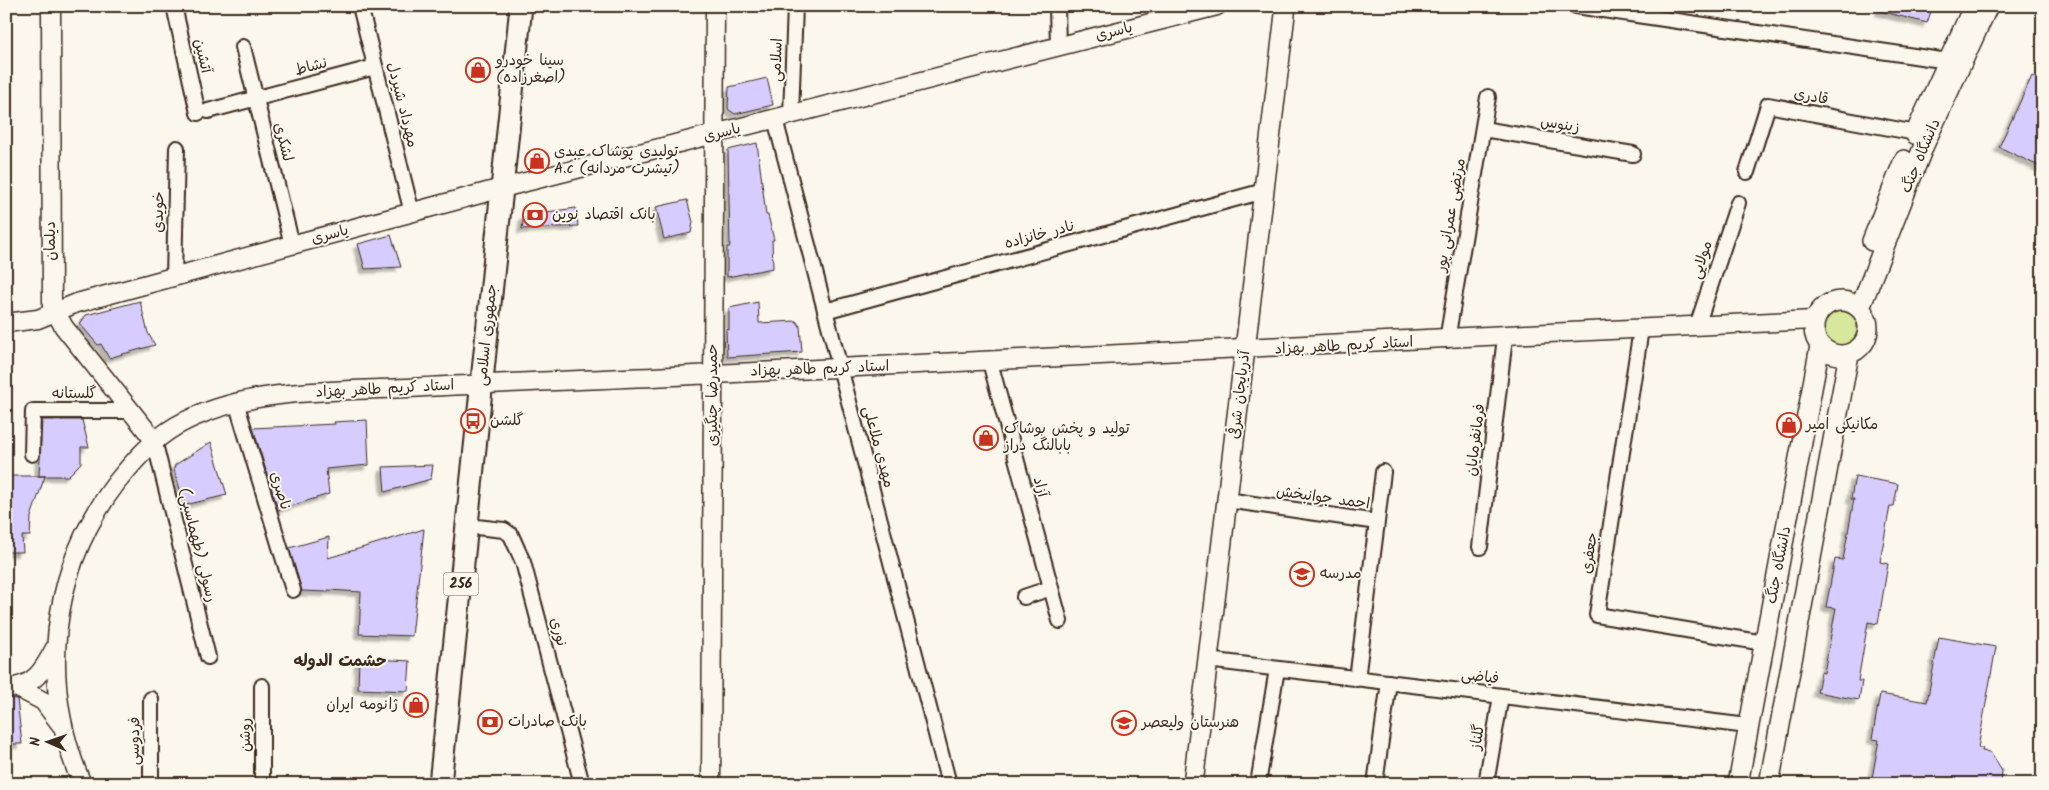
<svg xmlns="http://www.w3.org/2000/svg" width="2049" height="790" viewBox="0 0 2049 790" font-family="Kalam,'Playpen Sans Arabic',sans-serif">
<style>
.green{fill:#d7e79b;stroke:#89885c}
.building{fill:#d7ccff;stroke:#3b2a1e;filter:url(#shadow)}
.lines{fill:none;stroke-linecap:round;stroke-linejoin:round}
.minor-casing{stroke:#3b2a1e;stroke-width:18}
.tertiary-casing{stroke:#3b2a1e;stroke-width:21}
.secondary-casing{stroke:#3b2a1e;stroke-width:22}
.primary-casing{stroke:#3b2a1e;stroke-width:25}
.minor{stroke:#fbf7ec;stroke-width:14}
.tertiary{stroke:#fbf7ec;stroke-width:18}
.secondary{stroke:#fbf7ec;stroke-width:19}
.primary{stroke:#fbf7ec;stroke-width:21}
.labels{text-anchor:middle;dominant-baseline:central;stroke-width:4;stroke-linejoin:round;paint-order:stroke}
.shield{fill:#fbf7ec;stroke:#75685c;stroke-width:1}
.shield-label{font-size:14px;font-weight:bold;fill:#3b2a1e}
.street-label{font-size:15px;fill:#3b2a1e;stroke:#fbf7ec}
.poi-label{font-size:15px;fill:#3b2a1e;stroke:#fbf7ec;text-anchor:start}
.neighbourhood-label{font-size:16px;font-weight:bold;fill:#3b2a1e;stroke:#fbf7ec}
</style>
<defs>
<filter id="shadow"><feDropShadow dx="-4.5" dy="4.5" stdDeviation="1" flood-color="#0004"/></filter>
</defs>
<rect width="100%" height="100%" fill="#fbf7ec"/>
<filter id="ink" filterUnits="userSpaceOnUse"><feTurbulence type="fractalNoise" baseFrequency=".02" numOctaves="2"/><feDisplacementMap in="SourceGraphic" scale="10" xChannelSelector="R" yChannelSelector="G"/><feConvolveMatrix kernelMatrix="1 2 1 2 8 2 1 2 1" color-interpolation-filters="sRGB"/></filter>
<g filter="url(#ink)">
<path class="green" d="M1823 328a17 17 0 1 1 34 0a17 17 0 1 1-34 0Z"/>
<path class="building" d="M1881 6H1933L1927 23 1880 11Z
M2032 76 2043 81V168L1999 147Z
M767 78 773 105 735 114 728 109 729 87Z
M757 143 766 215H768L774 240H772L773 268 727 277V247H730L728 150Z
M687 200 693 222 691 233 664 239 656 207Z
M576 208 578 226 522 229 524 215Z
M391 235 401 267 365 269 358 244Z
M140 301 148 333 155 345 109 358 101 344 98 345 80 324 86 315Z
M758 302 759 323 796 321 800 326 802 352 727 357 726 329 729 330V308Z
M42 420H82L89 447H81V463L68 476H39Z
M367 420 369 465 326 469 329 494 278 510 253 428 335 424 334 422Z
M211 442 227 495 185 505 174 470 175 465Z
M433 465 431 479 385 492 383 467Z
M6 476H45L31 517 30 536H22L23 552H6Z
M1855 476 1898 484 1894 506H1890L1880 562 1888 564 1878 624 1868 622 1858 681H1862L1859 700 1817 692 1821 672 1824 673 1836 608 1826 607 1835 559 1843 560 1854 499H1851Z
M424 529 412 636 359 634 361 592 328 590V592L302 591 289 548 329 537 328 558Z
M1939 637 1996 647 1978 748H1983L1982 751 1990 752 2002 771 2001 784H1871L1879 740 1872 739 1880 694 1927 702Z
M359 658 410 661 408 691 358 689Z
M6 698 17 699 22 744H6Z"/>
<g class="lines">
<defs>
<path id="minor" d="M174 6 198 113
M360 6 412 213
M1057 6 1058 47
M1576 6 1948 61
M243 47 292 245
M208 111 375 67
M791 115 795 6
M775 119 949 784
M1483 129 1633 154
M1747 172 1768 105 1916 133
M174 277 177 148
M825 311 1264 191
M1697 326 1738 203
M1641 329 1597 615 1764 643
M1447 340 1488 97
M990 362 1060 621
M236 402 293 590
M154 440 208 657
M32 454 33 411H129
M1227 500 1377 522 1357 679
M1377 522 1383 472
M467 526 504 530 511 535 523 562 582 784
M1480 547 1505 337
M1024 597 1051 588
M1207 660 1748 726
M151 784V699
M262 784V686
M1258 784 1277 669
M1375 784 1389 682
M1486 784 1501 696"/>
<path id="tertiary" d="M51 6 52 306 64 327 154 440
M6 323 38 319 77 303 502 188 1217 6
M16 687 43 701 62 726
M6 688C34 687 43 671 55 648
M82 784C38 682 50 570 117 482 134 461 152 440 176 426 246 387 329 392 407 388 496 383 585 380 674 376 1054 359 1434 341 1814 320
M711 784 715 6"/>
<path id="secondary" d="M1915 134 1969 16
M1872 241 1904 160
M1814 328a27 27 0 1 1 54 0a27 27 0 1 1-54 0Z
M1860 308 1924 145 1988 6
M1193 784 1286 6
M1738 784 1820 346
M1769 784 1849 354"/>
<path id="primary" d="M440 784 521 6"/>
</defs>
<use href="#minor" class="minor-casing"/>
<use href="#tertiary" class="tertiary-casing"/>
<use href="#secondary" class="secondary-casing"/>
<use href="#primary" class="primary-casing"/>
<use href="#minor" class="minor"/>
<use href="#tertiary" class="tertiary"/>
<use href="#secondary" class="secondary"/>
<use href="#primary" class="primary"/>
</g>
</g>
<defs>
<symbol id="shop-ring" viewBox="-11 -11 22 22"><circle r="9.5" fill="#fbf7ec" stroke="#c8321e" stroke-width="1.5"/><path d="M-5-2.5h2.3a2.7 3.5 0 0 1 5.4 0H5L5.5 6h-11ZM-1.5-2.5h3a1.5 2.3 0 0 0-3 0Z" fill="#c8321e"/></symbol>
<symbol id="bank-ring" viewBox="-11 -11 22 22"><circle r="9.5" fill="#fbf7ec" stroke="#c8321e" stroke-width="1.5"/><path d="M-6-4H6V4H-6ZM0-2.3a2.3 2.3 0 1 0 0 4.6a2.3 2.3 0 1 0 0-4.6Z" fill="#c8321e"/></symbol>
<symbol id="bus-ring" viewBox="-11 -11 22 22"><circle r="9.5" fill="#fbf7ec" stroke="#c8321e" stroke-width="1.5"/><path d="M-5-6H5V4H4V6H2V4H-2V6H-4V4H-5ZM-3.5-4V0h7V-4ZM-3.5 1.2v1.5H-2V1.2ZM2 1.2v1.5H3.5V1.2Z" fill="#c8321e"/></symbol>
<symbol id="school-ring" viewBox="-11 -11 22 22"><circle r="9.5" fill="#fbf7ec" stroke="#c8321e" stroke-width="1.5"/><path d="M0-5L7-2L0 1L-7-2ZM-4 1L0 2.5L4 1V4Q0 6-4 4Z" fill="#c8321e"/></symbol>
</defs>
<g fill-rule="evenodd">
<use href="#shop-ring" x="464" y="56" width="28" height="28"/>
<use href="#shop-ring" x="523" y="147" width="28" height="28"/>
<use href="#bank-ring" x="521" y="201" width="28" height="28"/>
<use href="#bus-ring" x="459" y="407" width="28" height="28"/>
<use href="#shop-ring" x="1775" y="411" width="28" height="28"/>
<use href="#shop-ring" x="972" y="424" width="28" height="28"/>
<use href="#school-ring" x="1288" y="560" width="28" height="28"/>
<use href="#shop-ring" x="402" y="691" width="28" height="28"/>
<use href="#bank-ring" x="476" y="708" width="28" height="28"/>
<use href="#school-ring" x="1110" y="709" width="28" height="28"/>
</g>
<g class="labels">
<rect class="shield" x="443.5" y="572.5" width="35" height="23" rx="4"/>
<g class="shield-label">
<text x="461" y="584">256</text>
</g>
<g class="street-label">
<text transform="translate(1114 32) rotate(-14)">یاسری</text>
<text transform="translate(202 56) rotate(77)">آتشین</text>
<text transform="translate(777 60) rotate(-88)">اسلامی</text>
<text transform="translate(311 67) rotate(-15)">نشاط</text>
<text transform="translate(1811 97) rotate(11)">قادری</text>
<text transform="translate(402 105) rotate(76)">مهرداد شیردل</text>
<text transform="translate(1560 125) rotate(9)">زینوس</text>
<text transform="translate(722 133) rotate(-14)">یاسری</text>
<text transform="translate(283 142) rotate(76)">لشکری</text>
<text transform="translate(1921 156) rotate(-67)">دانشگاه جنگ</text>
<text transform="translate(159 212) rotate(-89)">خویدی</text>
<text transform="translate(1451 215) rotate(-80)">مرتضی عمرانی پور</text>
<text transform="translate(330 235) rotate(-15)">یاسری</text>
<text transform="translate(1040 235) rotate(-15)">نادر خانزاده</text>
<text transform="translate(51 241) rotate(-90)">دیلمان</text>
<text transform="translate(1702 260) rotate(-72)">مولایی</text>
<text transform="translate(487 335) rotate(-84)">جمهوری اسلامی</text>
<text transform="translate(1344 346) rotate(-3)">استاد کریم طاهر بهزاد</text>
<text transform="translate(820 369) rotate(-2)">استاد کریم طاهر بهزاد</text>
<text transform="translate(385 389) rotate(-3)">استاد کریم طاهر بهزاد</text>
<text x="74" y="394">گلستانه</text>
<text transform="translate(713 395) rotate(-90)">حمیدرضا چنگیزی</text>
<text transform="translate(1240 395) rotate(-83)">آذربایجان شرقی</text>
<text transform="translate(1476 440) rotate(-83)">فرمانفرمایان</text>
<text transform="translate(878 447) rotate(75)">مهدی ملاعلی</text>
<text transform="translate(1040 487) rotate(75)">آزاد</text>
<text transform="translate(280 491) rotate(73)">ناصری</text>
<text transform="translate(1323 498) rotate(8)">احمد جوانبخش</text>
<text transform="translate(197 545) rotate(76)">رسولی (طهماسبی)</text>
<text transform="translate(1590 553) rotate(-81)">جعفری</text>
<text transform="translate(1779 565) rotate(-79)">دانشگاه جنگ</text>
<text transform="translate(558 632) rotate(75)">نوری</text>
<text transform="translate(1480 677) rotate(7)">فیاضی</text>
<text transform="translate(246 735) rotate(-90)">روشن</text>
<text transform="translate(1478 737) rotate(-80)">گلناز</text>
<text transform="translate(135 741) rotate(-89)">فردوسی</text>
</g>
<g class="poi-label">
<text x="496" y="61">سینا خودرو<tspan x="496" dy="17">(اصغرزاده)</tspan></text>
<text x="554" y="152">تولیدی پوشاک عبدی<tspan x="554" dy="17">A.c (تیشرت مردانه)</tspan></text>
<text x="552" y="215">بانک اقتصاد نوین</text>
<text x="490" y="421">گلشن</text>
<text x="1806" y="425">مکانیکی امیر</text>
<text x="1004" y="429">تولید و پخش پوشاک<tspan x="1004" dy="17">بابالنگ دراز</tspan></text>
<text x="1320" y="574">مدرسه</text>
<text x="398" y="705" text-anchor="end">ژانومه ایران</text>
<text x="508" y="722">بانک صادرات</text>
<text x="1142" y="723">هنرستان ولیعصر</text>
</g>
<g class="neighbourhood-label">
<text x="340" y="661">حشمت الدوله</text>
</g>
</g>
<rect width="2049" height="790" fill="none" stroke="#fbf7ec" stroke-width="25"/>
<rect x="12" y="12" width="2024" height="765" fill="none" stroke="#3b2a1e" stroke-width="2" filter="url(#ink)"/>
<g transform="translate(48 742) rotate(272)" stroke="#fbf7ec" stroke-width="4" paint-order="stroke">
<path d="M0-4L9 19L0 12L-9 19Z" fill="#3b2a1e"/>
<text y="-8" font-size="14" font-weight="bold" text-anchor="middle" fill="#3b2a1e">N</text>
</g>
</svg>
